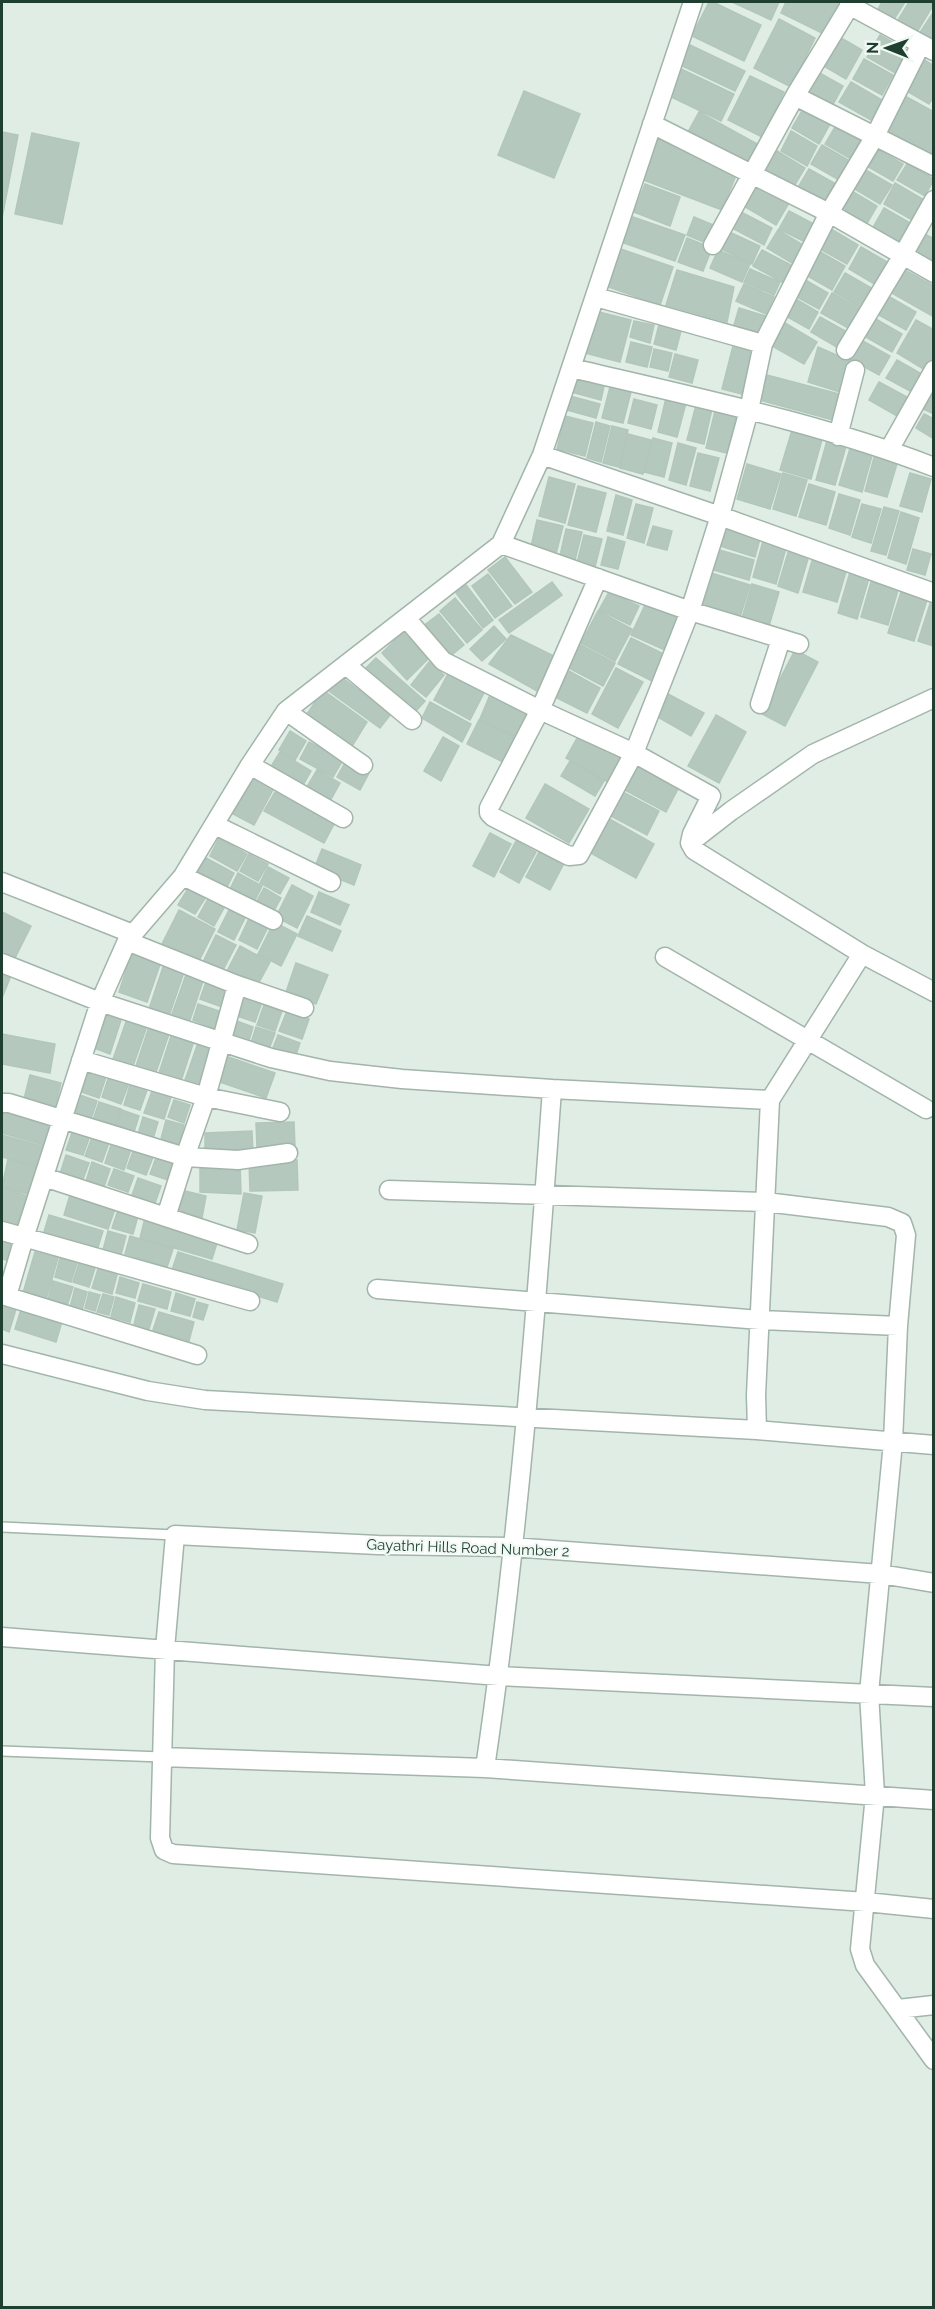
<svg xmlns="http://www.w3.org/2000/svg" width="935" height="2309" viewBox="0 0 935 2309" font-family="Raleway,sans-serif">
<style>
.building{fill:#b5c8bd;stroke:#b2c7ba;stroke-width:1.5}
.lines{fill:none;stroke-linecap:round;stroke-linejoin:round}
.service-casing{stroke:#a2b5ab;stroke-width:12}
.minor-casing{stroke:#a2b5ab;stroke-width:21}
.service{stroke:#fff;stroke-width:9}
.minor{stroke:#fff;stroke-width:18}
.labels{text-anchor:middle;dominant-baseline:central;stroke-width:4.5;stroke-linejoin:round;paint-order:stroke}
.street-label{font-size:15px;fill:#1f3f30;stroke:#f1f9f4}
</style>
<rect width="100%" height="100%" fill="#e0ede5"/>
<path class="building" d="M709 2H713L761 25 744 61 692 36Z
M732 2H779L771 20Z
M786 2H842L826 35 781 13Z
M882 2H905L893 21 877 11Z
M909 2H930L934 4 917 32 898 20Z
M934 11V43L919 34Z
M779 19 815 38 791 87 754 68Z
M836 35 862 50 846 79 820 64Z
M880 35 910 52 897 74 867 57Z
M690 45 745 71 735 91 680 65Z
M864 59 893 75 882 95 853 79Z
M923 59 934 66V96L929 104 905 90Z
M679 68 734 94 721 121 667 95Z
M816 71 843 86 830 110 802 94Z
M750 76 784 92 762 137 728 120Z
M851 82 882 100 871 120 839 102Z
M524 91 580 114 554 178 498 155Z
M903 95 934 112V158L883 130Z
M803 109 830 124 819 144 792 128Z
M699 112 761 146 751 166 688 132Z
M835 127 860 141 851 159 825 144Z
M791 131 817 146 807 166 781 151Z
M2 132 18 135 2 218Z
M32 133 79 143 62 224 15 214Z
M658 137 739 168 722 210 641 179Z
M822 145 850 161 839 180 811 164Z
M875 148 903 164 893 181 865 165Z
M777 151 805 168 793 188 765 172Z
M907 164 934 179 925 196 897 180Z
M809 169 836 184 824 204 797 189Z
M864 169 892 185 880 204 853 188Z
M753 181 789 203 776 225 740 204Z
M895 183 926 201 914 221 884 204Z
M645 184 680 197 670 226 634 212Z
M850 190 877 206 865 227 838 211Z
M884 208 912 224 900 248 871 231Z
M789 211 814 224 805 242 779 229Z
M741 212 772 228 764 245 732 228Z
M633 217 685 235 675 261 624 243Z
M694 217 718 227 711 245 687 235Z
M831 229 858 245 847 264 820 249Z
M725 230 760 246 752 264 717 247Z
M778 230 803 245 792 263 767 248Z
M923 233 934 239V267L912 254Z
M687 238 712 248 703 271 678 262Z
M615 247 673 267 660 305 603 285Z
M861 247 889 263 876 285 849 269Z
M718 250 750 264 742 282 710 268Z
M762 250 791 265 782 282 753 266Z
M817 250 845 266 832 290 804 274Z
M750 269 780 282 774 295 744 282Z
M903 269 934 286V317L890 292Z
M677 270 734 287 727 322 666 305Z
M845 273 875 290 864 310 834 292Z
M802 278 828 293 819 309 793 295Z
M744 284 774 297 766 314 736 301Z
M832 293 861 310 850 329 821 313Z
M888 296 916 312 906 330 877 314Z
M794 298 818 312 809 329 784 315Z
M739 308 769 317 763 335 734 325Z
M595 311 631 320 620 362 581 352Z
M820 317 849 333 840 349 811 332Z
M874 318 902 334 892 352 864 336Z
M916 320 934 330V355L925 370 897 353Z
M634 321 654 325 650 343 630 337Z
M660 321 682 327 676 350 654 344Z
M785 323 817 342 804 364 772 346Z
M861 340 890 356 879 375 850 359Z
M631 342 652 347 647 367 626 362Z
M733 346 756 352 746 395 722 389Z
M818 347 850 361 840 392 808 382Z
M654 349 672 353 668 371 650 367Z
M675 354 698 360 692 383 669 377Z
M897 360 920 373 910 391 886 378Z
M763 374 843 395 837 421 756 399Z
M574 379 604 386 601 400 571 392Z
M879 382 907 397 897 416 869 400Z
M610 387 631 392 623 423 602 418Z
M931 395 934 396V414L923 409Z
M570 396 600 404 596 418 567 410Z
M666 398 686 403 677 437 658 432Z
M634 399 657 405 651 429 628 423Z
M696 405 712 409 704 444 687 440Z
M715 411 736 417 727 453 706 448Z
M924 414 934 419V439L916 428Z
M565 416 593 423 585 456 557 449Z
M596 422 610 426 601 462 587 458Z
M612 426 628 430 619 467 603 463Z
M793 427 823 436 811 479 780 470Z
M628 434 651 440 643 474 620 468Z
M828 437 847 443 835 485 816 480Z
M653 438 672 443 664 477 644 472Z
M678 443 696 448 686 485 669 480Z
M851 445 873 452 862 492 839 485Z
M876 450 899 457 887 497 865 491Z
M698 453 719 458 710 491 690 486Z
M747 464 781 474 770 509 737 499Z
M783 473 807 480 796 516 773 509Z
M910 473 931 479 922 512 900 506Z
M549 477 575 484 565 523 539 516Z
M809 484 835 492 826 525 799 517Z
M578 486 606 493 596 532 568 525Z
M839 494 860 500 850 535 829 528Z
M616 495 632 500 623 535 607 531Z
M636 504 653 508 644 543 627 538Z
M862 504 881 509 871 543 852 537Z
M884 507 899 511 886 555 871 551Z
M901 512 919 518 906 564 888 558Z
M537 520 563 526 555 558 530 551Z
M723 524 761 535 755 557 717 545Z
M653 526 672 531 667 550 647 545Z
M566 529 582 532 574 564 559 560Z
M584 535 602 539 594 571 576 567Z
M608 537 625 542 618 569 601 565Z
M763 541 786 548 776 584 753 577Z
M790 546 810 552 798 593 778 586Z
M716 549 754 560 749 580 710 569Z
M913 549 931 554 925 575 907 570Z
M814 554 848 565 837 602 803 592Z
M505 557 532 592 515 604 488 570Z
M708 572 750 585 740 617 698 605Z
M850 572 869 578 857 619 838 613Z
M488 574 512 606 495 618 472 586Z
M552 582 562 595 509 633 499 620Z
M871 582 898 590 888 625 861 617Z
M752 584 779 592 769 626 742 618Z
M466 585 493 620 483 628 456 593Z
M609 592 639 606 630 625 599 610Z
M901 592 927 600 914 641 888 633Z
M455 598 482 630 467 643 440 611Z
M646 603 682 620 667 651 631 635Z
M930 604 934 605 933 646 918 641Z
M598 611 632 629 615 661 581 643Z
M439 614 464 645 447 659 422 627Z
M494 626 506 639 482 661 470 649Z
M403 632 428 659 407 680 382 653Z
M511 635 556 657 537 691 489 664Z
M631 638 666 655 654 682 618 664Z
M577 643 615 663 603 686 565 666Z
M795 650 818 662 785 726 762 714Z
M376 658 425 701 416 711 366 668Z
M429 662 444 675 426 697 411 685Z
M451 668 487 687 470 720 434 700Z
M616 668 643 682 618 728 592 714Z
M569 671 600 688 587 713 555 697Z
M340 676 391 714 380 728 329 691Z
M323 690 367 722 351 748 305 717Z
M492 690 529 707 516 736 480 719Z
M668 694 704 713 691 736 656 716Z
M430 702 471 724 462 742 422 718Z
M716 715 746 732 719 783 688 766Z
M479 720 515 737 503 762 467 744Z
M290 731 306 741 295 760 279 750Z
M581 731 623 754 608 782 566 758Z
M443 737 459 746 441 781 424 771Z
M309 742 343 760 333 777 300 759Z
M280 752 311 771 302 787 270 768Z
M346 761 369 773 360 790 337 777Z
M570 761 604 781 595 796 561 776Z
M635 761 680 785 666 812 621 788Z
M317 770 340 783 329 803 305 790Z
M252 777 274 788 254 825 233 814Z
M545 784 589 809 569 843 526 818Z
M619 790 659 811 647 835 607 814Z
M275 792 334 824 324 843 264 811Z
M606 817 654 844 636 878 587 851Z
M490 833 511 844 494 877 473 866Z
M219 838 247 854 237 871 210 856Z
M516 841 536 852 519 883 500 872Z
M322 849 361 865 354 885 314 869Z
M539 852 563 865 550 890 526 877Z
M249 854 268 864 258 881 240 871Z
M206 858 234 873 224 893 195 877Z
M268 867 289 878 280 894 260 883Z
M238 873 262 886 251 908 227 895Z
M292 885 313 896 297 928 276 917Z
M189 887 206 897 195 914 178 905Z
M264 888 281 898 271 916 254 906Z
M319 892 349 905 340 925 311 912Z
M209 897 225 906 214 926 198 917Z
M230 908 246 916 234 940 218 932Z
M179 910 215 929 197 965 161 946Z
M2 912 31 926 15 958 2 951Z
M252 912 271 921 257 949 239 940Z
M307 916 341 931 332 951 298 936Z
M274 922 297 934 281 966 258 954Z
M216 935 236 945 222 972 203 962Z
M240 946 270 962 256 988 226 973Z
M132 952 161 962 147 1002 119 992Z
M296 963 328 975 316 1004 286 992Z
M164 964 184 972 169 1016 149 1009Z
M187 972 204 978 190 1020 172 1014Z
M2 974 10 978 2 998Z
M206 982 228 990 222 1007 200 999Z
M238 994 262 1002 255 1022 231 1014Z
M198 1004 222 1012 216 1029 193 1020Z
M264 1005 282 1011 275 1031 257 1025Z
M287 1011 309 1019 302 1039 279 1031Z
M101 1013 121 1020 110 1054 89 1046Z
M127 1019 147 1026 132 1069 112 1062Z
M231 1019 253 1027 248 1044 225 1036Z
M149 1027 169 1034 156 1072 136 1066Z
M256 1027 275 1033 268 1052 250 1046Z
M172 1033 194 1041 181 1081 159 1073Z
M2 1034 55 1044 50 1073 2 1064Z
M278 1035 300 1043 294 1061 271 1053Z
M199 1040 216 1046 202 1086 185 1080Z
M223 1055 275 1073 266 1098 214 1080Z
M85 1066 107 1074 99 1098 76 1090Z
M30 1075 61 1083 54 1111 23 1103Z
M109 1076 129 1083 121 1104 102 1097Z
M130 1085 147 1090 140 1110 124 1105Z
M152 1091 171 1097 164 1119 144 1113Z
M77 1094 97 1101 91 1119 71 1112Z
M174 1100 190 1105 184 1123 168 1117Z
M99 1102 121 1109 115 1127 93 1120Z
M6 1105 51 1118 44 1145 2 1133V1120Z
M122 1110 139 1116 134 1132 117 1126Z
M143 1117 158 1122 153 1139 138 1134Z
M166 1120 184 1125 179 1144 161 1139Z
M294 1122 295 1147 257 1148 256 1123Z
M74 1127 91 1133 83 1155 66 1150Z
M252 1131 253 1154 205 1155V1133Z
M94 1132 111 1137 102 1162 85 1156Z
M2 1135 45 1147 40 1167 2 1157Z
M113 1139 132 1146 124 1170 105 1163Z
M135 1146 155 1152 146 1175 127 1168Z
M66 1155 89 1163 82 1182 60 1174Z
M157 1155 177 1162 171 1181 150 1174Z
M8 1159 39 1168 31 1195 2 1187Z
M297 1160 298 1190 250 1191 249 1162Z
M92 1162 110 1169 104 1187 86 1181Z
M200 1163H240L241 1194 200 1192Z
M114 1169 134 1176 128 1192 108 1185Z
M138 1178 161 1186 154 1206 131 1198Z
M2 1188 27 1196 17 1228 2 1224Z
M181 1190 206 1196 201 1223 175 1218Z
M244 1193 262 1196 255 1233 237 1230Z
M70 1195 115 1209 108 1229 64 1215Z
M118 1210 138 1216 133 1234 112 1228Z
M49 1215 103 1231 98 1247 44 1232Z
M145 1218 218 1240 212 1259 140 1238Z
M108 1231 126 1236 121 1255 103 1250Z
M130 1236 173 1249 167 1267 125 1254Z
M2 1238 16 1242 11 1261 2 1259Z
M35 1252 58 1258 46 1300 23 1293Z
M178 1252 283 1284 277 1302 172 1270Z
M60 1258 77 1263 71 1282 55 1277Z
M79 1263 95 1268 89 1287 73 1282Z
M98 1269 117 1275 112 1294 92 1288Z
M120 1277 139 1283 135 1298 116 1293Z
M53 1281 73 1287 67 1306 48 1300Z
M143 1284 171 1292 167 1309 138 1301Z
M75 1288 87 1292 82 1310 70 1307Z
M89 1292 100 1295 95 1311 85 1308Z
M176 1293 195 1299 190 1316 171 1311Z
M103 1294 114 1297 109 1315 97 1312Z
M116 1297 135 1303 130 1322 111 1317Z
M2 1302 17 1306 9 1332 2 1329Z
M197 1302 208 1305 203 1320 193 1317Z
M139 1305 155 1309 149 1329 134 1324Z
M22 1306 63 1318 56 1342 15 1329Z
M159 1312 194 1322 189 1341 153 1330Z"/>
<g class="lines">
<defs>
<path id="service" d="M2 1527 175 1535
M2 1751 162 1757"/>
<path id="minor" d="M849 5 934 51
M795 96 934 166
M652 124 829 213 934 273
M713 245 795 96 852 2
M596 297 763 344
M846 350 903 255 934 200
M572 368C693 397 817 422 934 467
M838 436 855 370
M889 450 934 370
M542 455 720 516 934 593
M501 544 690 611 799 644
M598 578 540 710 489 808V813L493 817 569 856 579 855 634 753 690 611 720 516 749 410 763 344 829 213 875 136 921 44
M406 618 443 661 540 710 634 753 711 796 692 834 690 843 694 850 862 954 934 992
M346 665 412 720
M760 704 781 639
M286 711 363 765
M250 765 343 818
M215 825 331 882
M691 842 731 811 813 754 934 698
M183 876 273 920
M2 882 133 934
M127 941 237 985 304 1008
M665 957 926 1109
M2 963 100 1002 271 1058 330 1071 402 1079 552 1089 770 1100 756 1395 757 1430 205 1400 148 1391 2 1354
M81 1060 206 1097 280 1112
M770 1100 862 954
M2 1103H9L185 1157 238 1160 288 1153
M44 1177 248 1244
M389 1190 766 1202 888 1217 902 1223 906 1235 898 1326 893 1442 869 1693 875 1795 860 1949 865 1965 934 2060
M166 1217 185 1157 206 1097 237 985
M2 1231 250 1301
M377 1289 760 1320 898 1326
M2 1295 197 1355
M7 1296 24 1238 100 1002 127 941 183 876 250 765 286 711 501 544 542 455 693 2
M757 1430 934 1445
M934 1583 881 1574 512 1547 378 1545 175 1535 165 1649 160 1838 164 1850 173 1854 866 1902 934 1909
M2 1637 499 1676 934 1697
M162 1757 485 1768 934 1800
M485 1768C518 1543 536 1316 552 1089
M898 2009 934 2005"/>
</defs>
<use href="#service" class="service-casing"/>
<use href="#minor" class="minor-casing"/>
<use href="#service" class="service"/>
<use href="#minor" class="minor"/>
</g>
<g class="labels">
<g class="street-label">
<text transform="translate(468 1548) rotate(2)">Gayathri Hills Road Number 2</text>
</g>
</g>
<rect width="935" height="2309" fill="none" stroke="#1f3f30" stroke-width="6"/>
<g transform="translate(887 48) rotate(271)" stroke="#f1f9f4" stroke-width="4.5" paint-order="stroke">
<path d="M0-4.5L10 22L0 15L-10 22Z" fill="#1f3f30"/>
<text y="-9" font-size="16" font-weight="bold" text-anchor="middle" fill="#1f3f30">N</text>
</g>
</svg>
